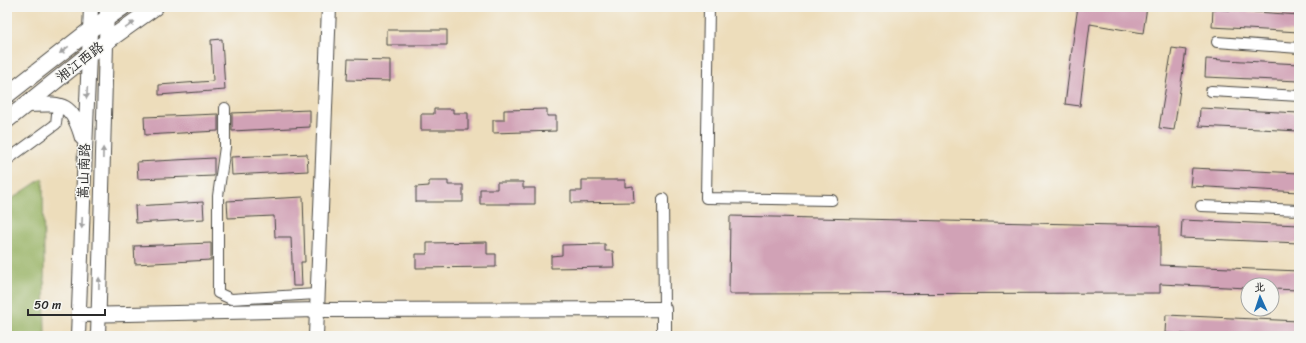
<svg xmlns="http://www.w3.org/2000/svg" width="1306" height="343" viewBox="0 0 1306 343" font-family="Sriracha,'LXGW WenKai TC',sans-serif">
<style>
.forest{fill:#98b265;stroke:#626e48}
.building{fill:#d1a2b6}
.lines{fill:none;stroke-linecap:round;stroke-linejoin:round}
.street-casing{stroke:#484641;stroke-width:12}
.secondary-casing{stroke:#484641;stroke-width:16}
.primary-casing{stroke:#484641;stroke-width:18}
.street{stroke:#fff;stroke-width:10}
.secondary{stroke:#fff;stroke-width:14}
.primary{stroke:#fff;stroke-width:16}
.oneway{fill:#a0a0a0}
.labels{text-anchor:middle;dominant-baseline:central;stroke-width:3;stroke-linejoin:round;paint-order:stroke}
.street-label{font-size:14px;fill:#2b2b2b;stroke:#f6f6f2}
</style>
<rect width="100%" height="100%" fill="#f6f6f2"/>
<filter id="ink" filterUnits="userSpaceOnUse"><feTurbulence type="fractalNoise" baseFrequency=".025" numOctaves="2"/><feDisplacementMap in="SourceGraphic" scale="8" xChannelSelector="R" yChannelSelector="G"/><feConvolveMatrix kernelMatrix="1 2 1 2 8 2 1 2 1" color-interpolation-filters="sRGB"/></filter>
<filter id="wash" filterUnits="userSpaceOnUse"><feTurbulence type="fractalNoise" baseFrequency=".012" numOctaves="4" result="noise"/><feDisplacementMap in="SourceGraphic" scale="16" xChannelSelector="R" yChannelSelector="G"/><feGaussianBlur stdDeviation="0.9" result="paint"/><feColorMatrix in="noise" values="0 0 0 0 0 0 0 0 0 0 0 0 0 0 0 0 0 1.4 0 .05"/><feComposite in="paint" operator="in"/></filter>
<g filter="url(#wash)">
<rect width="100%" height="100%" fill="#edddbb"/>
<path class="forest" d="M43 178 45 336H7V202Z"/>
<g id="blocks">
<path class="building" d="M1078 7H1147L1143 33 1090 24 1080 106 1065 104 1075 26Z
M1213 9 1299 15V32L1212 27Z
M387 30H447V45H387Z
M222 39 225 90 159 95V85L213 81 211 40Z
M1172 48 1186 50 1174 130 1159 128Z
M348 59 390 60V81L347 80Z
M1206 59 1299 64V81L1205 77Z
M1200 108 1299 113V131L1199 126Z
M434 109H453V113H468V130H421V114H434Z
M547 109V116H556V131L493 133V120H504V110Z
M310 110V127L232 131V113Z
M218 114V131L145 135 144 117Z
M307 154 308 171 232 175 231 157Z
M214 158V176L138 179 137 162Z
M1192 168 1299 173V192L1190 186Z
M582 180H625V187L633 186 634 202 571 203V191H582Z
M429 181H448V185H463V202H416V187L429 186Z
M497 182H523V188H535V204H480V189H497Z
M303 197 305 262H301L302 286H293L291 237H275L274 216 228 218 227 201Z
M203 202 204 219 136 223 135 206Z
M730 216 1160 226V265L1299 271V290L1272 289V285H1248V288L1160 284V293L729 294Z
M1182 220 1299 225V243L1181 238Z
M487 242V254H496V267L416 268V254H427V243Z
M211 243V260L135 264 134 246Z
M605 244V251H613L614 267 551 268V256L562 255V245Z
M1166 315 1299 321V336H1217L1165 333Z"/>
</g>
</g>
<g filter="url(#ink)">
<use href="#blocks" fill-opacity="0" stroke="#484641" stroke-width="1"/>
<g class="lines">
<defs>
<path id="street" d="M709 7 706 198 832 200
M1217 42 1299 48
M1211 91 1299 96
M225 108V147L218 196V293L231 299 317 294
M7 160 56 124 58 104
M663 199 664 309
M1201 206 1299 210"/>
<path id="secondary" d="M26 105C61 104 71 100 82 138
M79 315 317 310 664 309V336
M78 336 85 150 91 7
M98 336 107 7
M316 336 329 7"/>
<path id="primary" d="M7 95 90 30 123 7
M7 120 89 54 155 7"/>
</defs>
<use href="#street" class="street-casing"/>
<use href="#secondary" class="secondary-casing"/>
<use href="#primary" class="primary-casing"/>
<use href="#street" class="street"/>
<use href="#secondary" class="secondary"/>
<use href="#primary" class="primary"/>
</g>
<defs><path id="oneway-solid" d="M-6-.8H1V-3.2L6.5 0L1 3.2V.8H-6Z"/></defs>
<g class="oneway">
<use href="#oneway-solid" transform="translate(130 25) rotate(-35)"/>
<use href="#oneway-solid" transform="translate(64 50) rotate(142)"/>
<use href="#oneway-solid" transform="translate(87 93) rotate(93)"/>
<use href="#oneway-solid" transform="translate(103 153) rotate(-89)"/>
<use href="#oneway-solid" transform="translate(82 223) rotate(92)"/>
<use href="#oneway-solid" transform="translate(99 283) rotate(-89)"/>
</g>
</g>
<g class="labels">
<g class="street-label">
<text transform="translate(80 62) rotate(-38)">湘江西路</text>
<text transform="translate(84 171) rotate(-88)">嵩山南路</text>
</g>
</g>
<rect width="1306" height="343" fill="none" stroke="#f6f6f2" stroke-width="24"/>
<g transform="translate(1260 297) rotate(357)"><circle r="19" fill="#f6f6f2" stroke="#a5a5a2"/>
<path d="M0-3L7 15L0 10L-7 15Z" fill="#1f6fb2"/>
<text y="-6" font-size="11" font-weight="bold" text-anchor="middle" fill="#2b2b2b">北</text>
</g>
<path d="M28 309v6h77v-6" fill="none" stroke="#2b2b2b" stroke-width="2"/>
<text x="34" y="309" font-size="12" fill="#2b2b2b" stroke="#f6f6f2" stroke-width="3" paint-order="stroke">50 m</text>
</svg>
